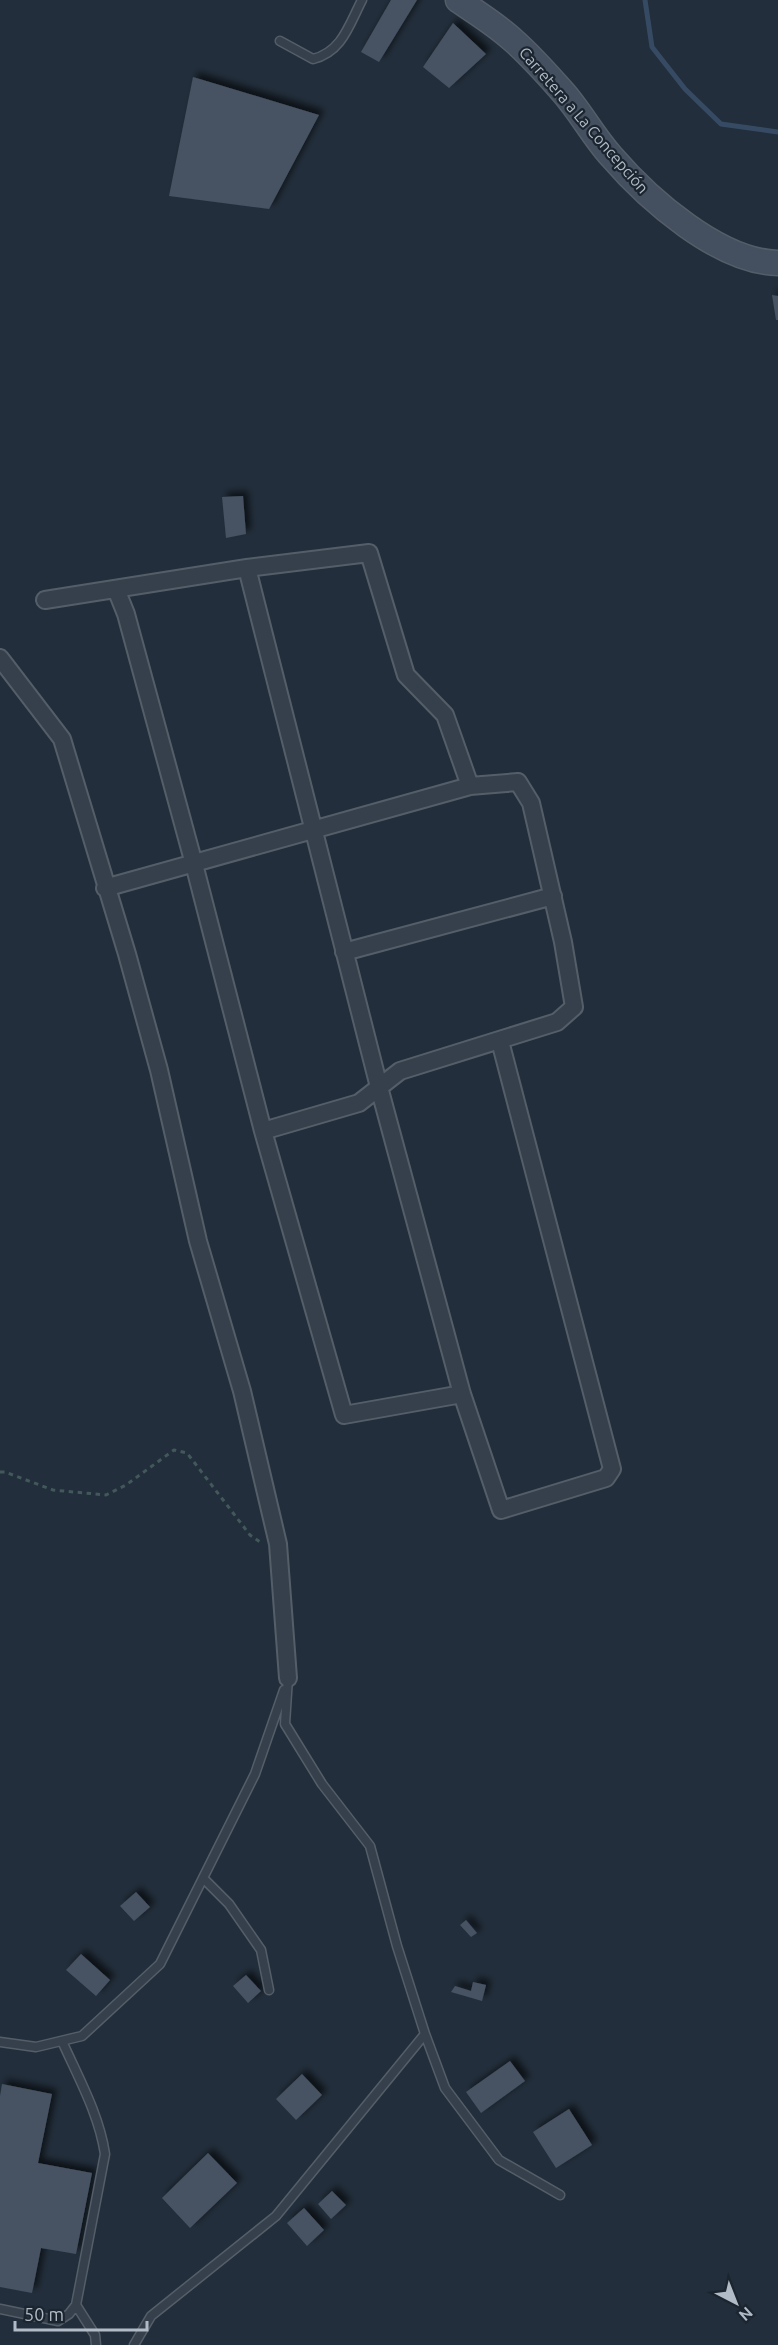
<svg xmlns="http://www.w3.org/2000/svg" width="778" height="2345" viewBox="0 0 778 2345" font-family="Ubuntu,sans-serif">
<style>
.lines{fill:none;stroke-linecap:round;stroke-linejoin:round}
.stream{stroke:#364b63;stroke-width:5}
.building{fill:#465362;filter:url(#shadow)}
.service-casing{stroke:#545e69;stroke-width:11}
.minor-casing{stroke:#545e69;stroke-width:20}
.secondary-casing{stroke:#545e69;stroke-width:27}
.path{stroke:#42585a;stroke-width:3;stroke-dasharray:4.5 4.5;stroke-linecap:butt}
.service{stroke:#36404c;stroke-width:8}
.minor{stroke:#36404c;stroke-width:16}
.secondary{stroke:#444f5f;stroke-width:24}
.labels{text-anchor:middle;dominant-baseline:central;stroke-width:4.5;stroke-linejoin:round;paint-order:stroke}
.street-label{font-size:16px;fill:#b1bbc7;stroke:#1b2530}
</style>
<defs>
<filter id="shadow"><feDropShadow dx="5" dy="-5" stdDeviation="3" flood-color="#0009"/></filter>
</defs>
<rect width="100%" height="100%" fill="#222e3b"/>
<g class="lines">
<path class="stream" d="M645 0 652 47 685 89 721 124 778 132"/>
</g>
<path class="building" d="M391 0H417L379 62 361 52Z
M453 23 486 54 449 88 423 67Z
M193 77 319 115 269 209 169 196Z
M772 295 778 296V320H776Z
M243 496 246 534 226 538 222 497Z
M136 1892 150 1907 134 1921 120 1906Z
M466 1920 477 1933 471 1937 460 1925Z
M81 1954 110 1980 96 1996 66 1970Z
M246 1975 261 1991 248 2003 233 1986Z
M473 1982 486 1985 482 2001 451 1992 455 1986 471 1991Z
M510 2061 525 2081 481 2113 466 2092Z
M302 2074 322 2095 296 2120 276 2099Z
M2 2084 52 2094 38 2163 92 2173 76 2254 41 2248 32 2293 0 2287V2096Z
M569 2109 592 2145 556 2168 533 2132Z
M208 2153 237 2183 190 2228 162 2198Z
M332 2191 346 2205 331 2219 318 2204Z
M304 2208 324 2230 307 2246 287 2223Z"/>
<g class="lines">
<defs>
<path id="service" d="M280 41 313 59C342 52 349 25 362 0
M203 1878 229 1904 261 1950 269 1990
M425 2034 445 2088 499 2160 560 2195
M0 2042 36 2047 82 2036 160 1964 255 1774 284 1690
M76 2305 95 2335 96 2345
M0 2309 58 2321 69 2314 76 2305 105 2154C99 2114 78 2077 62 2041
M134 2345 151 2316 276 2216 425 2034 397 1946 370 1846 322 1784 285 1724 288 1678"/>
<path id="minor" d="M247 568 379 1087 462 1394 501 1510 606 1478 612 1469 500 1041
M116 589 126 614 194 864 263 1131 344 1415 462 1394
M45 600 247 568 369 553 406 675 445 715 470 786
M0 658 62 739 127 954 159 1070 198 1241 242 1391 278 1544 288 1678
M105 888 470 786 518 782 531 803 563 942 574 1007 557 1022 400 1071 359 1103 263 1131
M344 952 553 896"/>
<path id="secondary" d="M458 0C477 13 497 25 514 41 531 56 547 74 562 91 580 111 593 136 611 156 648 199 719 262 778 263"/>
</defs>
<use href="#service" class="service-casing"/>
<use href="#minor" class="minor-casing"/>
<use href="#secondary" class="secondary-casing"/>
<path class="path" d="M0 1472H5L53 1490 106 1495 126 1485 174 1450 187 1453 250 1535 260 1542"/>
<use href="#service" class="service"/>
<use href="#minor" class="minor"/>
<use href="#secondary" class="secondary"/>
</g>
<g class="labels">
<g class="street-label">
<text transform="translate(584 120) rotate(49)">Carretera a La Concepción</text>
</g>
</g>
<g transform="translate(736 2303) rotate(138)" stroke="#1b2530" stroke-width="4.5" paint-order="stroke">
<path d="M0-4.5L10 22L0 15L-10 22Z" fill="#b1bbc7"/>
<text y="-9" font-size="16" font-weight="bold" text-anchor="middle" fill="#b1bbc7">N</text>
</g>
<path d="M15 2321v9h132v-9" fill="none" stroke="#b1bbc7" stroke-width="3"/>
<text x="24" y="2321" font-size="18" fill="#b1bbc7" stroke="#1b2530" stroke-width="4.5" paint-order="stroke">50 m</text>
</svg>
